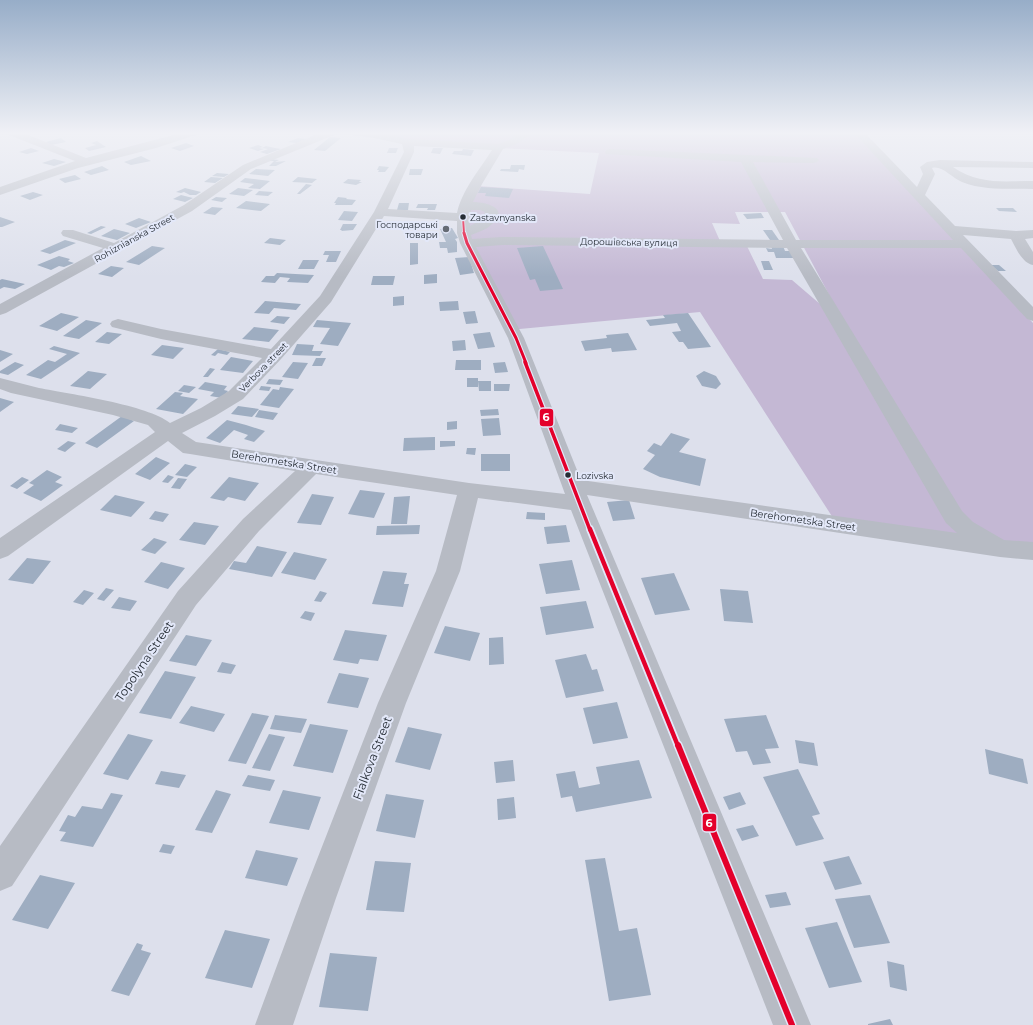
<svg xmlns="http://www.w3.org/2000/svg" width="1033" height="1025" viewBox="0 0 1033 1025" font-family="Montserrat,sans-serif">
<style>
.green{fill:#c4b8d4;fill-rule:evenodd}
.building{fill:#9eadc1}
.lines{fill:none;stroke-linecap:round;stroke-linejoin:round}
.minor{fill:#b7bbc4;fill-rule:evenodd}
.bus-1-far4-casing{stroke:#e3e8f9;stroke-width:3.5}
.bus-1-far3-casing{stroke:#e3e8f9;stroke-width:5}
.bus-1-far2-casing{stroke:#e3e8f9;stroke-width:6}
.bus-1-far1-casing{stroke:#e3e8f9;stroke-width:8}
.bus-1-casing{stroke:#e3e8f9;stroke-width:9}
.bus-1-far4{stroke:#e4002b;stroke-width:2}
.bus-1-far3{stroke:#e4002b;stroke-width:3}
.bus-1-far2{stroke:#e4002b;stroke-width:3.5}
.bus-1-far1{stroke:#e4002b;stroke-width:4.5}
.bus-1{stroke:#e4002b;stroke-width:6}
.bus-dot{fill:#252c34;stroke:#e3e8f9;stroke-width:1.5}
.poi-dot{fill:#656b74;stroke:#e3e8f9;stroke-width:1.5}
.labels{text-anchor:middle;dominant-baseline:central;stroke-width:4;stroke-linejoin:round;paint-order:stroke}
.bus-label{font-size:9px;fill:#252c34;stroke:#e3e8f9;text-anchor:start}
.far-poi-label{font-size:9px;fill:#252c34;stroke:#e3e8f9;text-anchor:end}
.far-street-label{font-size:9px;fill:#252c34;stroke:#e3e8f9}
.street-label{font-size:10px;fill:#252c34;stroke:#e3e8f9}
.near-street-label{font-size:12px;fill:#252c34;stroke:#e3e8f9}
.line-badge{stroke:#e3e8f9;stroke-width:1.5}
.badge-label{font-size:11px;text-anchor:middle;font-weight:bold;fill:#fff}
</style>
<rect width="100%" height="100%" fill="#dde0ec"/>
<path class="green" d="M336 133H857L1033 323V550L835 521 700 312 509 330 459 220 478 186 590 194 599 153 417 144ZM735 212H785L834 304H820L792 280 763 279 745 242 720 241 712 223 740 224Z"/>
<path class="building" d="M330 137 341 138 325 151 314 150Z
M61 138 66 142 51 145 46 142Z
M298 138 306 139 297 143 288 142Z
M97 141 106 147 89 151 85 148 96 145 91 143Z
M186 143 194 146 180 151 171 148Z
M258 145 263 147 259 148 264 149 258 151 249 148Z
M266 146 275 148 281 149 267 154 260 152 268 149 262 148Z
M31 148 39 151 27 154 19 152Z
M389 148H398L396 153H387Z
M433 148H443L440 154 431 153Z
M463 149 474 150 471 156 452 154 454 151H462Z
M141 156 151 161 131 165 124 162Z
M54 159 66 162 54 166 42 163Z
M270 159 279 160 275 162 286 161 276 166H269L274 161H267Z
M511 165H525L524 170 519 169 518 172 500 171 501 169H510Z
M102 166 109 170 91 175 84 172Z
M379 166 389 167 385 172H378L379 170H377Z
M256 169 275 170 268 176 249 174Z
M410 169H423L421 175H409Z
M217 173 229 174 224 177 212 176Z
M75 175 81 179 65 183 59 179Z
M211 177 223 178 215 183 204 182Z
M298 177 317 179 312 183 292 182Z
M245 178 270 181 260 189 248 188 254 184 240 182Z
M348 179 361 180 359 182H362L356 185 343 183Z
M306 184 312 185 300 194H297Z
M481 187 513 189 509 198 485 196 486 193H478Z
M185 188 201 192 196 195H190L184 192 181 193 176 192Z
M238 188 253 190 244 196 229 194Z
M259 191 273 192 268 196 255 195Z
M33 192 43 195 30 200 20 196Z
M181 195 193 198 185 202 173 199Z
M216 197 227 198 222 202 211 200Z
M338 197 347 198 346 199 356 200 352 205H335L336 203H334Z
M246 201 270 204 261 211 236 208Z
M399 203H409L408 210H397Z
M418 204H437L435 210H427L428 208H416Z
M212 207 223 208 215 215 203 213Z
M996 208H1013L1017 212 999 211Z
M344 211 358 212 352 221 338 220Z
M761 213 764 218 747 219 743 214Z
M0 217 15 222 2 227H0Z
M139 218 151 222 136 228 125 224Z
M343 224H357L353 230 341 231 342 230H340Z
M101 226 106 227 91 234 87 233Z
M452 228 458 238 455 239 457 242V252L448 253 447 248H440L439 242H446L440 229Z
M114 229 130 233 117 240 101 236Z
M763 230H772L779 240H770Z
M270 238 286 240 280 245 264 243Z
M65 240 76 243 50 254 40 251Z
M410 243H418V264L410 265Z
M152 246 165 248 139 265 126 262Z
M543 246 563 289 540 291 535 279 530 280 517 248Z
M771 246H783L785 251H793L797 258H776L774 252H768L766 248 772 249Z
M325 251H341L336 262H326L329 255H323Z
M59 256 70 259 68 261 74 263 64 267 59 266 51 270 37 265Z
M469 257 474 273 460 275 455 258Z
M303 260H319L314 269H298Z
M761 261H769L773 270H764Z
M991 265H999L1006 271H998Z
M111 266 124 268 112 277 98 274Z
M277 273 314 275 308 283 287 282 290 278 280 277 275 283 261 282 266 276H274Z
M437 274V283L424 284V275Z
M373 276H395L393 285H371Z
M2 279 25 284 15 289 4 287 0 289V280Z
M404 296V305L393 306V297Z
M265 301 301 304 296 310 274 308 269 314 254 313Z
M458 301 459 310 440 311 439 302Z
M475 311 478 323 466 324 463 312Z
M61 313 79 317 57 331 39 326Z
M688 313 711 347 688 349 683 342H679L672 332 681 331 677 323 650 326 646 320 665 318 663 315Z
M277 316 290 317 284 324 270 322Z
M86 320 102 323 79 339 63 336Z
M317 320 351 323 338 346 320 344 330 328 313 327Z
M254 327 279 330 269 342 242 339Z
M107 332 122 334 109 344 95 342Z
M490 332 495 347 478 349 473 334Z
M628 333 637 350 612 352 611 348 585 351 581 341 607 338 606 335Z
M465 340 466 350 453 351 452 341Z
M297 344 314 345 312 351H323L320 356 292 355Z
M162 345 184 348 173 359 151 355Z
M54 346 80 353 41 379 26 375 48 360 55 362 67 354 49 349Z
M218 349 230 352 227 355 218 353 215 356 211 355Z
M0 350 13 354 0 362Z
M231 357 253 361 243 373 220 370Z
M316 358H326L322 366H312Z
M456 360H481V370H455Z
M15 362 24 365 8 375 0 373V371Z
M293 362 308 363 298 379 282 377Z
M505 362 508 372 495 373 493 363Z
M210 368 215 369 208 377H203Z
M88 371 107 374 90 389 70 386Z
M704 371 716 376 721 384 716 389 702 386 696 376Z
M467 378H478V387H467Z
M269 379 283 380 280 385 266 384Z
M478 381H491V391H479Z
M205 382 227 386 224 390 228 391 222 398 210 396 214 392 198 389Z
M494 384H510L509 391H494Z
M184 385 196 387 189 393 178 391Z
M261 386 271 387 269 391 259 390Z
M280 387 294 389 279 408 260 405 273 389 279 390Z
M175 392 183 393 180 396 198 399 183 414 156 409Z
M0 398 14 402 0 412Z
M238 406 259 409 252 417 231 414Z
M498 409 499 415 481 416 480 410Z
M259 410 278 413 273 420 255 417Z
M122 416 134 421 97 448 85 443Z
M499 418 501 435 483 436 481 419Z
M227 420 246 425 265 431 254 442 244 439 248 435 234 430 220 443 206 438Z
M457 421V429L447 430V422Z
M60 424 78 428 72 433 55 430Z
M671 433 690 439 679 452 706 459 700 486 660 477 643 469 655 455 647 451 654 443 661 446Z
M435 437V450L403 451 404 438Z
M68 441 76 443 65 452 57 449Z
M440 441H455V446L440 447Z
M467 448H476L475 455 466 454Z
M481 454H510V471H481Z
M156 457 170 463 150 480 135 474Z
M185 464 197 467 187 477 175 475Z
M47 470 62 477 55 482 63 485 41 501 23 493 34 485 29 483Z
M168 475 174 477 168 483 162 482Z
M22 477 29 480 17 489 10 486Z
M229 477 259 483 245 501 228 497 224 501 210 498Z
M178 478 187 479 180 489 171 488Z
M360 490 385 493 374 518 348 514Z
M312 494 334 497 321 525 297 523Z
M115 495 145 502 131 517 100 510Z
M410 496 407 524H391L394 497Z
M629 500 635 519 613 521 607 502Z
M155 511 169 514 163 522 149 519Z
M527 512 545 513V520L526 519Z
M194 522 219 526 205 545 179 540Z
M420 525 419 534 376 535 377 526Z
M566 525 570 542 547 544 544 527Z
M154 538 167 542 155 554 141 550Z
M257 546 287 552 272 577 229 569 234 561 246 563Z
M294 552 327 559 315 580 281 573Z
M27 558 51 561 33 584 8 580Z
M572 560 580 590 546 594 539 564Z
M161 562 185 568 168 589 144 582Z
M383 571 407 573 404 584H409L403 607 372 604Z
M674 573 690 610 655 615 641 578Z
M106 588 114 590 104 601 97 599Z
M720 589 748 591 753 623 724 621Z
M84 590 94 593 83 605 73 602Z
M320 591 327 593 321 602 314 601Z
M119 597 137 601 130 611 111 608Z
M586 601 594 628 546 635 540 607Z
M305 611 315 613 311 621 300 618Z
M445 626 480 633 470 661 434 653Z
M345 630 387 635 378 661 360 659 358 664 333 660Z
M186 635 212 640 196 666 169 661Z
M503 637 504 664 489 665V638Z
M586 654 592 670 597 669 604 691 566 698 555 660Z
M222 662 236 665 231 674 217 672Z
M165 671 196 677 171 719 139 713Z
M339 673 369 678 358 708 327 703Z
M617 702 628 738 593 744 583 708Z
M191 706 225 714 214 732 179 723Z
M252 713 269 716 246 764 228 761Z
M275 715 307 719 301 733 270 729Z
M766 715 779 748 765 749 771 763 753 765 747 751 736 752 724 719Z
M310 724 348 730 333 773 293 766Z
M408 727 442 734 430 770 395 762Z
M128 734 153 740 128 780 103 774Z
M269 734 285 737 270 771 252 768Z
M795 740 814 743 818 766 799 763Z
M985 749 1023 759 1028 784 989 774Z
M513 760 515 781 496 783 494 762Z
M639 760 652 798 576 812 572 796 561 798 556 774 575 771 579 788 600 784 596 767Z
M798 769 820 814 812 816 824 839 796 846 763 777Z
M161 771 186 775 179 788 155 784Z
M248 775 275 780 270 791 242 786Z
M216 790 231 794 212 833 195 830Z
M283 790 321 797 309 830 269 823Z
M740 792 746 804 729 810 723 797Z
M111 793 123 795 93 847 60 841 66 832 59 831 68 815 75 817 82 806 102 809Z
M386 794 424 800 415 838 376 831Z
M514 797 516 818 498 820 497 799Z
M753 825 759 836 742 841 736 829Z
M163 844 175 846 171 854 159 852Z
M256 850 298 858 287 886 245 878Z
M849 856 862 884 835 890 823 862Z
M605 858 619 931 637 928 651 995 609 1001 585 860Z
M375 861 411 863 404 912 366 910Z
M40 875 75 883 48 929 12 920Z
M786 892 791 905 770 908 765 895Z
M870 895 890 943 854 948 835 899Z
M837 922 862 982 829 988 805 928Z
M225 930 270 939 252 988 205 978Z
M137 943 143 945 141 950 151 953 129 996 111 991Z
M330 953 377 957 368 1011 319 1007Z
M887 961 904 965 907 991 890 987Z
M890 1019 893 1025H868V1024Z"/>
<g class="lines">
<path class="minor" d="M8 133H23L86 158 181 133H197L196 135 156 148 78 168 0 195V187L75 161 9 135Z
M320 133H335L334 135 251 169 192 211 6 313 0 315V304L103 248 63 236 61 233 63 230H73L114 243 184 205 243 165Z
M359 133H385L407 139 498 144 509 140 519 133H532L517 144 503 149 482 184 473 202C487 202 511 209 491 225 486 230 478 232 471 235L472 239 502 237 783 240 741 162 606 154 605 152 606 150 610 149 817 158 819 160 817 162 813 163 753 162 796 240H953L854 133H865L917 187 923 174 920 167 927 162 940 160 1033 162V168L953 167C979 185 1003 181 1033 181V189C1010 188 984 191 962 182 952 178 942 165 932 168L935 174 925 195 955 226 1016 231 1033 230V238L1025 239 1033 252V265C1022 263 1016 248 1011 239L963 235 1033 307V321L1027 319 961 248H801L962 511 973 522 1004 540 1033 542V560L1000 557 587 495 811 1025H773L571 510 478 498 460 571 406 703 336 898 293 1025H255L302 898 378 703 436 571 457 495 316 474 259 531 196 605 12 886 0 891V846L178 591 243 519 295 471 190 454 183 453 168 441 8 556 0 559V538L155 432 148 425 113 415 11 393 0 389V378C13 381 26 385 39 388 70 394 148 405 170 423L201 408 229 391 262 358 161 339 112 327 110 324 112 321 118 319 161 329 271 349 320 296 374 212 404 152 402 144 360 135ZM414 146 492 150C480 169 462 190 457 213L388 209 414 152ZM471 210H480L485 212 482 219 470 226ZM384 216 457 221V233L460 243 508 338 565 494 469 483 196 442 182 433 215 416 243 399 281 359 331 302ZM502 245 787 248 946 523 957 533 581 480 524 338 476 247Z"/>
<defs>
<path id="bus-1-far4" d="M463 217 464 234"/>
<path id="bus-1-far3" d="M464 233 467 243 516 338 526 363"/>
<path id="bus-1-far2" d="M525 362 590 530"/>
<path id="bus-1-far1" d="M590 529 678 746"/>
<path id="bus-1" d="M678 745 792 1025"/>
</defs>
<use href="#bus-1-far4" class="bus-1-far4-casing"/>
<use href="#bus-1-far3" class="bus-1-far3-casing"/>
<use href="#bus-1-far2" class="bus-1-far2-casing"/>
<use href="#bus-1-far1" class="bus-1-far1-casing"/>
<use href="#bus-1" class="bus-1-casing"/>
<use href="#bus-1-far4" class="bus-1-far4"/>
<use href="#bus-1-far3" class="bus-1-far3"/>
<use href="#bus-1-far2" class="bus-1-far2"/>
<use href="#bus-1-far1" class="bus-1-far1"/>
<use href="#bus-1" class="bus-1"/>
</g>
<linearGradient id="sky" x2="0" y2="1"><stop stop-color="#97adc8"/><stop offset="0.48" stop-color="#f0f1f6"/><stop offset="1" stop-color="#f0f1f6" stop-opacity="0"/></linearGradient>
<rect width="1033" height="277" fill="url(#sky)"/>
<g class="bus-dot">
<circle cx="463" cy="217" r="3.5"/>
<circle cx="568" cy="475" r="3.5"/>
</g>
<circle class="poi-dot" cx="446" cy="229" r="4"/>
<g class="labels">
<g class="bus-label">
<text x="470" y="217">Zastavnyanska</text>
<text x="576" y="475">Lozivska</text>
</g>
<g class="far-poi-label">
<text x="438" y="224">Господарські<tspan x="438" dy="10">товари</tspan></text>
</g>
<g class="far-street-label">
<text transform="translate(134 238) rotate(-29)">Rohiznianska Street</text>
<text transform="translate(629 242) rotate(1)">Дорошівська вулиця</text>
<text transform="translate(263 367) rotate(-46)">Verbova street</text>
</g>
<g class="street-label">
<text transform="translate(284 462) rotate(9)">Berehometska Street</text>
<text transform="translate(803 520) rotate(8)">Berehometska Street</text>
</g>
<g class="near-street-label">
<text transform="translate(144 661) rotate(-56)">Topolyna Street</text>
<text transform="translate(372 758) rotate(-69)">Fialkova Street</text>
</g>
</g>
<g class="line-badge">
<rect x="539" y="408" width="15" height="19" rx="4" fill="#e4002b"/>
<rect x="702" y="813" width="15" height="19" rx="4" fill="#e4002b"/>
</g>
<g class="badge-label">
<text x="546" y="421">6</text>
<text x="709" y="827">6</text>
</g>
</svg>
